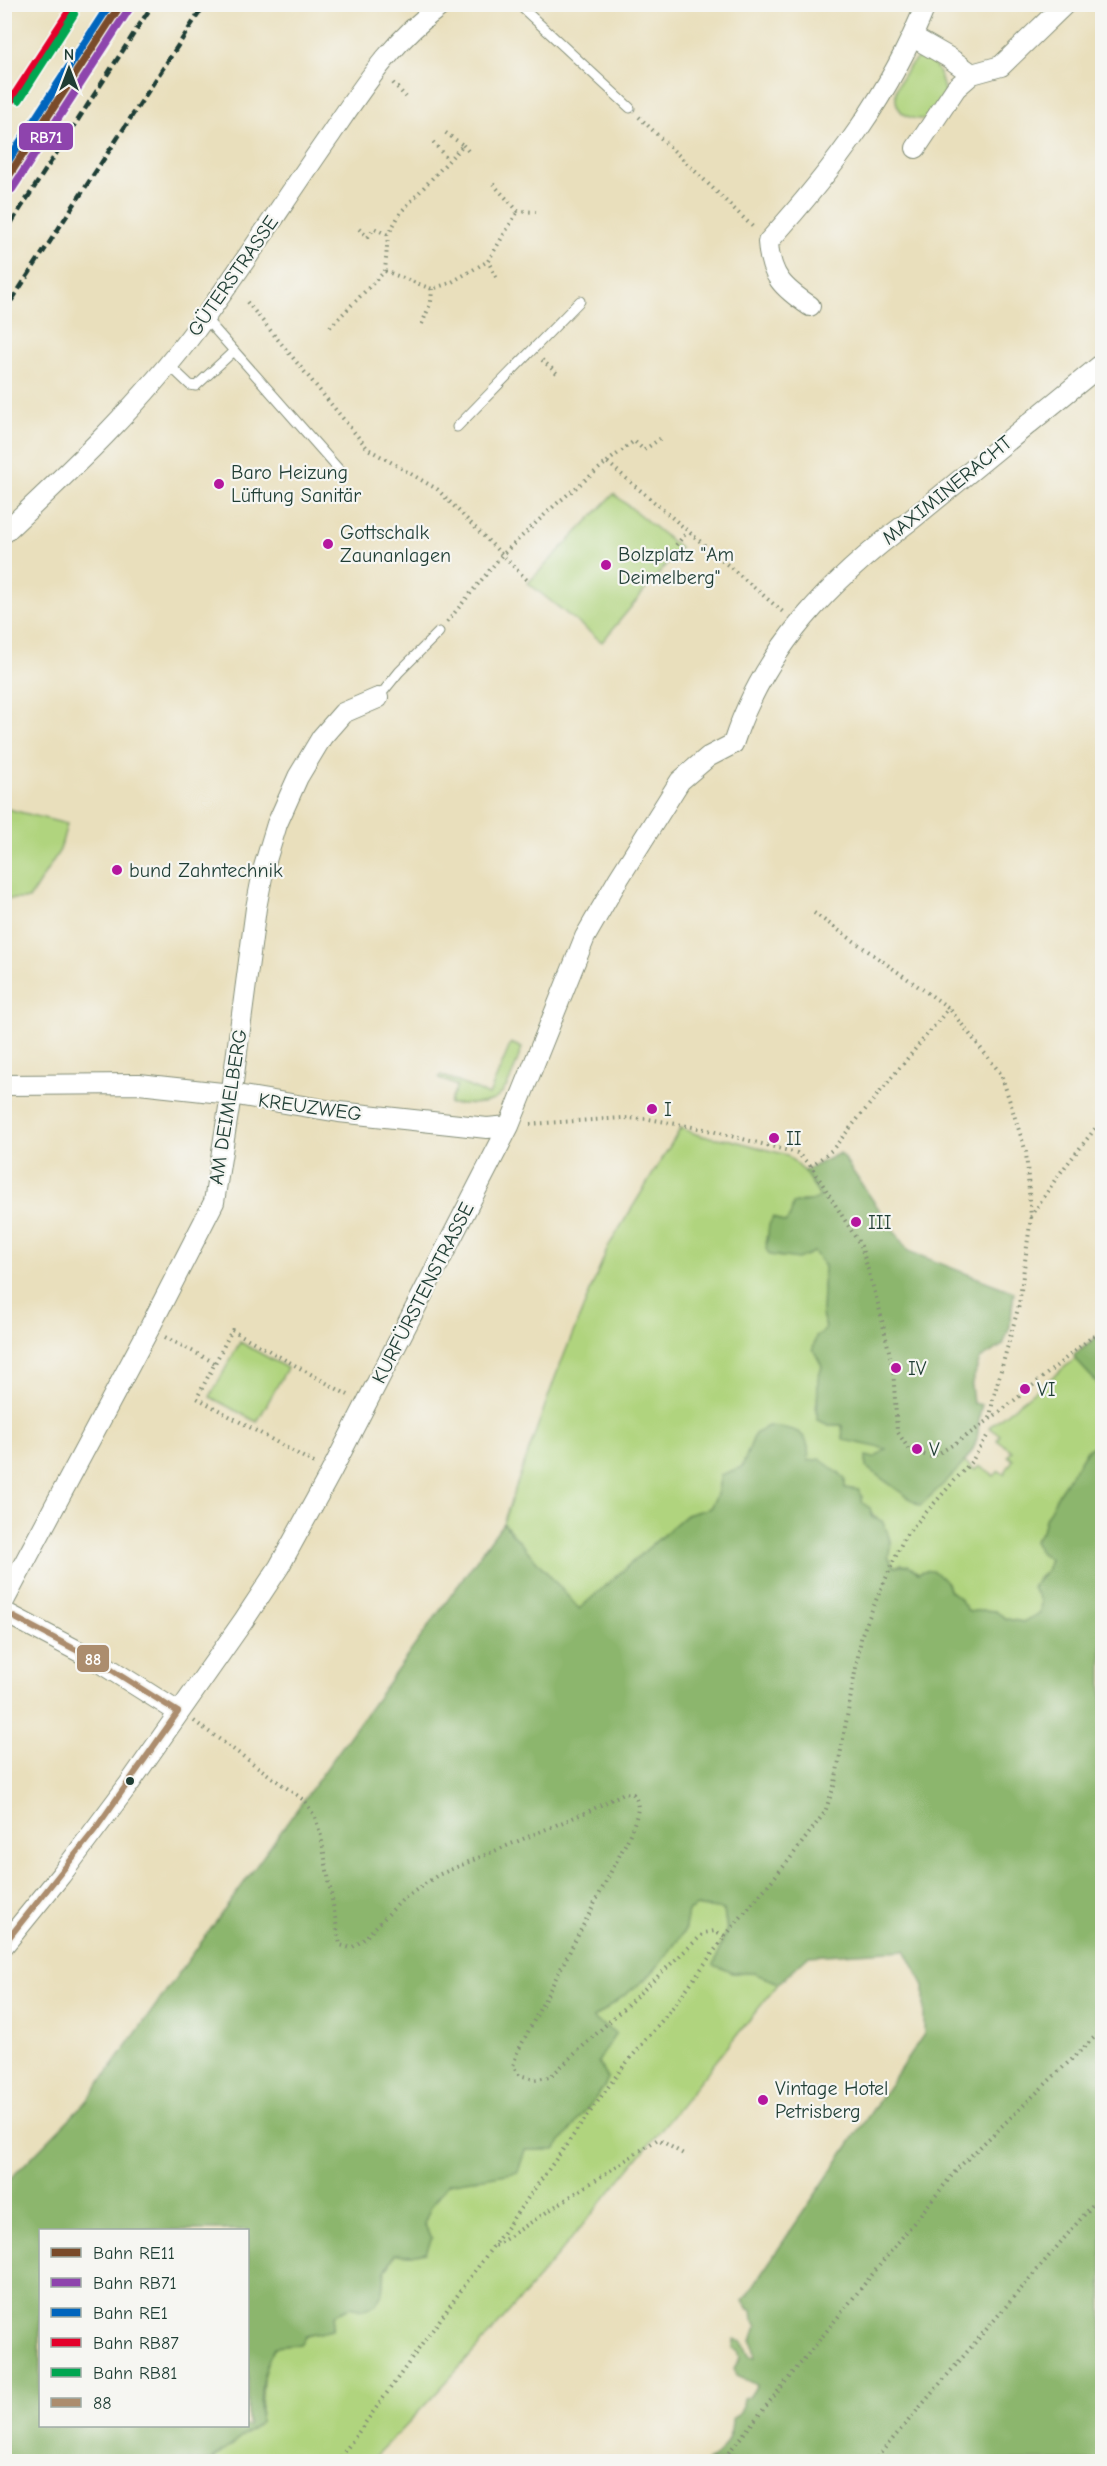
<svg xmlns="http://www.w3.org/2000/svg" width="1107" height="2466" viewBox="0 0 1107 2466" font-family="'Comic Neue',sans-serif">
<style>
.green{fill:#b0d47e;stroke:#688859;stroke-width:1.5}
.forest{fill:#8cb66d;stroke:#567a50;stroke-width:1.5;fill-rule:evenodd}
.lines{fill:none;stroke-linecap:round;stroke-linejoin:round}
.lane-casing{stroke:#848e78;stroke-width:11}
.street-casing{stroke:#848e78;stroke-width:22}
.path{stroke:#848e78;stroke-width:4;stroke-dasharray:1.5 4.5;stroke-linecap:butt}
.lane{stroke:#fff;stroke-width:9}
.street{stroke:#fff;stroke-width:20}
.rail{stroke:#1f3d34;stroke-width:4.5;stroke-dasharray:9 4.5;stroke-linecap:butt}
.bus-1-casing{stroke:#f6f6f2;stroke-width:10}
.bus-1{stroke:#ac8d6e;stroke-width:6}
.rail-1-casing{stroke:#f6f6f2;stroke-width:12}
.rail-2-casing{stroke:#f6f6f2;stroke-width:12}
.rail-3-casing{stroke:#f6f6f2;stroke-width:12}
.rail-4-casing{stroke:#f6f6f2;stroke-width:12}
.rail-5-casing{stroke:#f6f6f2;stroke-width:12}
.rail-1{stroke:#7a4b2a;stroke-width:8}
.rail-2{stroke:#8e44ad;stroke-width:8}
.rail-3{stroke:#0065bd;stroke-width:8}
.rail-4{stroke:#e4002b;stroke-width:8}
.rail-5{stroke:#00a651;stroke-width:8}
.poi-dot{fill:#b5179e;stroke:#f6f6f2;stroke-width:2}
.bus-dot{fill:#1f3d34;stroke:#f6f6f2;stroke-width:2}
.labels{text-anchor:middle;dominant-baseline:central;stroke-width:4.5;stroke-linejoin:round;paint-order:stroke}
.street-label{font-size:20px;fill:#1f3d34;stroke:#f6f6f2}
.poi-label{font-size:20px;fill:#1f3d34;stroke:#f6f6f2;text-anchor:start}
.line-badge{stroke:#f6f6f2;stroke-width:2}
.badge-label{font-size:16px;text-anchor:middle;font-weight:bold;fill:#fff}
</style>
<rect width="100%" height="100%" fill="#f6f6f2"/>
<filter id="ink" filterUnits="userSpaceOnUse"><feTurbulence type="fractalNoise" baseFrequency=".0167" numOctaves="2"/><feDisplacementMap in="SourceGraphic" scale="12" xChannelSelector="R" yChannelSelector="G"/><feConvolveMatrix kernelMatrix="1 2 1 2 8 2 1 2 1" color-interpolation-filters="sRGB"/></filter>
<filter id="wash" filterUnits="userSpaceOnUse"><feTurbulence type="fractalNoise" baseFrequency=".008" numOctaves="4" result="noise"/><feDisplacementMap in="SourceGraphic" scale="24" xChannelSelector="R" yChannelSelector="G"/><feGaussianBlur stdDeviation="1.35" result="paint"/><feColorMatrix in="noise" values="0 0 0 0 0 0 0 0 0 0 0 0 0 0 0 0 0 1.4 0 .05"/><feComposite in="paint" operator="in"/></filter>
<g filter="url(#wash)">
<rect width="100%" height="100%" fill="#e9dfbc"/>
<path class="green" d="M920 57H928C939 69 942 79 945 95L932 117C914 123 893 115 896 92 897 83 912 60 920 57Z
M614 494 680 548 602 642 528 583Z
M4 808 67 824 60 850 29 899H5Z
M511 1043 522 1048C515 1065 508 1099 487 1102 475 1105 461 1104 449 1104L457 1086 439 1078 441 1075 489 1095Z
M681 1128 701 1136 731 1140 787 1155 804 1171 821 1197 813 1201H801L785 1224 766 1237C765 1267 793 1255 814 1252L824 1265 822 1315 826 1327 813 1349 822 1366C817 1380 819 1393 816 1408L829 1425H842L887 1449 866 1467 919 1505 965 1462 975 1470 979 1466 994 1476 999 1471 1004 1474 1013 1460 1008 1456 1012 1451 997 1440 1000 1435 989 1427 1075 1359 1102 1388V1439L1086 1452 1045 1519 1042 1531 1034 1541 1040 1552 1050 1560 1046 1571 1037 1579 1041 1601 1040 1613 1023 1622 1007 1619 995 1611 983 1610 969 1612 958 1597 949 1590 947 1582 918 1573 902 1564 894 1567 888 1557 891 1543 882 1521C868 1516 857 1497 844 1487 816 1466 786 1450 755 1434L742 1467 721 1475 717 1495 710 1508 686 1515 579 1609 503 1523 556 1375 608 1247Z
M240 1342 287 1368 257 1422 210 1397Z
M697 1906C707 1909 715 1907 724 1911L733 1973H753L779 1983C647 2146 519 2312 371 2461L217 2462 213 2459 260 2423 264 2368 275 2347 300 2344 306 2336 332 2330 335 2314 351 2307 362 2310 383 2292 385 2271 395 2254 412 2255 432 2238 424 2224 431 2206 448 2184 481 2177 525 2150 555 2149 604 2087 607 2078 598 2062 593 2019 647 1978 658 1966 684 1932 688 1911Z"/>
<path class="forest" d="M840 1153 908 1251 1014 1292 1010 1326 1003 1345 980 1359 971 1386 973 1403 982 1405C977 1418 980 1425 977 1438 973 1461 937 1489 920 1506L866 1467V1456L874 1458 886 1449 843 1440 842 1425H829L817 1420 818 1378 822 1366 813 1349 816 1336 823 1332 826 1327 822 1315 824 1265 814 1252 798 1259 770 1255 766 1249 769 1225 773 1217 785 1223 790 1217 793 1204C803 1200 811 1203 820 1197L804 1171Z
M1102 1333V1388L1075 1359 1074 1355Z
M768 1426C794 1428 812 1431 808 1461L820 1459 845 1478V1488L859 1490 862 1496 861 1502 870 1508 873 1518 882 1521C889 1534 892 1542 888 1557L894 1567 909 1565 918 1573C932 1566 946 1576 949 1590L958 1597 969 1612 983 1610 995 1611 1007 1619 1023 1622 1040 1613 1041 1601 1032 1587 1046 1571 1050 1560 1040 1552 1034 1541 1042 1531 1045 1519 1060 1491 1086 1452 1102 1439V2461H706C723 2456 732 2436 732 2419L741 2411 743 2398 750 2396 757 2385 737 2376 734 2368 740 2358 738 2351 733 2349 734 2339 742 2342 750 2356 755 2357 752 2341 757 2326 753 2320 752 2310 748 2309 743 2301 924 2034V1986L905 1950 808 1956 779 1983 753 1973H733L714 1965 727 1928 724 1911C715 1907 707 1909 697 1906L688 1911 684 1932 658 1966 647 1978 593 2019 616 2033 598 2062 608 2078 604 2087 555 2150H525L518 2172 448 2184 431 2206 424 2224 432 2238 426 2252 412 2255 395 2254 385 2271 383 2292 376 2305 362 2310 351 2307 335 2314 332 2330 306 2336 300 2344 275 2347C260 2375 260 2392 260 2423L213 2459 217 2461H5V2184L87 2101 503 1523 579 1609 686 1515 710 1508 717 1495 721 1475 742 1467 755 1434ZM40 2230H248V2426H40Z"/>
</g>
<g filter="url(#ink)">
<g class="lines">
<defs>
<path id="lane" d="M518 4 630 108
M205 318 341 472
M169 365 190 385 196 386 234 351
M457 427 580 301
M378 698 399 672 439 632"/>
<path id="street" d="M913 37 948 57 972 74 956 88 916 148
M972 74 1001 66 1065 4
M810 306C783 288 770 276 768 242 832 171 891 94 926 4
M4 533C73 468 141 404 197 328 244 265 286 198 331 134 365 84 393 40 443 4
M4 1085 139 1084 231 1094 339 1112 487 1128 509 1126
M4 1601 149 1329 214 1202 233 1082 256 908 264 867 277 824 298 777 322 737 343 713 378 698
M4 1612 99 1662 178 1712
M4 1945 61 1875 129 1784 244 1620 279 1567 331 1472 509 1126 585 937 619 878 680 781 708 757 733 744C764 648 832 579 911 520L1102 364"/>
</defs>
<use href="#lane" class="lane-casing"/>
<use href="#street" class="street-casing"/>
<path class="path" d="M393 83 406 97
M639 117 755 229
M433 142 448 160
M463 145 471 154
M493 184 518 211 536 212
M359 229 368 237 374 228 388 235
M385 271 432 289 450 283 488 261
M496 277 488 261 518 211
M247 302 368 449 437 489 529 582
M422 324 431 302 432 289
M330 327 385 271 388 235 401 212 463 145 443 131
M542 360 559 375
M607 462 634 441 644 450 661 438
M676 545 687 532
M447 622 502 555 555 505 607 462 784 613
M814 913 949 1008 1001 1074 1026 1152 1031 1217 1057 1177 1102 1120
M530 1124 623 1118 649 1119 704 1129 797 1153 811 1166 861 1246 879 1307 893 1369 897 1431 910 1451 932 1457C993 1423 1047 1372 1102 1329
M811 1166 832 1150 949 1008
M165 1337 215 1363
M990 1418 993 1399 1019 1305 1031 1217
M314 1463 197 1398 232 1330 348 1395
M194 1721 305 1801 315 1817 321 1836 340 1945 351 1948 362 1941 403 1899 438 1875 589 1811 624 1793 633 1794C644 1808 633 1824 628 1839L517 2053 513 2066 519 2075 535 2079 550 2077 704 1933 715 1931 725 1936 674 2006 619 2072 337 2462
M725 1936 789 1860 825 1812 835 1783 862 1634 877 1598 905 1536 972 1461 989 1433
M495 2246 658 2139 685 2155
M721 2462 958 2168 1102 2030
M873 2462 1102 2194"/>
<use href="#lane" class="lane"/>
<use href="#street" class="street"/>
<path class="rail" d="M4 234 153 4
M4 312 205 4"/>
<defs>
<path id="bus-1" d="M4 1612 99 1662 178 1712
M4 1944 94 1831 178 1712"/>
</defs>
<use href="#bus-1" class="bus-1-casing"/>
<use href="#bus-1" class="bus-1"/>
<defs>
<path id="rail-1" d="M4 183 121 4"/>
<path id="rail-2" d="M12 189 129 9"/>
<path id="rail-3" d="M4 167 110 4"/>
<path id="rail-4" d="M4 111 74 4"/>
<path id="rail-5" d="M19 100 74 14"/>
</defs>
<use href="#rail-1" class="rail-1-casing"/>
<use href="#rail-2" class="rail-2-casing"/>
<use href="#rail-3" class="rail-3-casing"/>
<use href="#rail-4" class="rail-4-casing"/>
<use href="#rail-5" class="rail-5-casing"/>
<use href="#rail-1" class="rail-1"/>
<use href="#rail-2" class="rail-2"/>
<use href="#rail-3" class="rail-3"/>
<use href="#rail-4" class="rail-4"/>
<use href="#rail-5" class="rail-5"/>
</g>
</g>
<g class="poi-dot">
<circle cx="219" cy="484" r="6"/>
<circle cx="328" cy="544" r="6"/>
<circle cx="606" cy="565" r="6"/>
<circle cx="117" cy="870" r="6"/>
<circle cx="652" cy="1109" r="6"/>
<circle cx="774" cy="1138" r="6"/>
<circle cx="856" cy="1222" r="6"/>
<circle cx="896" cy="1368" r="6"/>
<circle cx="1025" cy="1389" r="6"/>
<circle cx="917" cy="1449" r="6"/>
<circle cx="763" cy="2100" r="6"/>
</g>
<circle class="bus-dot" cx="130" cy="1781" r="5"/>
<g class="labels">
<g class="street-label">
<text transform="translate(233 276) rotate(-55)">GÜTERSTRASSE</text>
<text transform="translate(947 490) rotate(-39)">MAXIMINERACHT</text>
<text transform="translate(228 1107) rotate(-81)">AM DEIMELBERG</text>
<text transform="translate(310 1107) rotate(8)">KREUZWEG</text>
<text transform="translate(423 1293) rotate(-63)">KURFÜRSTENSTRASSE</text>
</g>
<g class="poi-label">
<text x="231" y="472">Baro Heizung<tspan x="231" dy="23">Lüftung Sanitär</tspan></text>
<text x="340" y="532">Gottschalk<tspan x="340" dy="23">Zaunanlagen</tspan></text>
<text x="618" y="554">Bolzplatz "Am<tspan x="618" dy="23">Deimelberg"</tspan></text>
<text x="129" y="870">bund Zahntechnik</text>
<text x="664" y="1109">I</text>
<text x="786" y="1138">II</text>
<text x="868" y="1222">III</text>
<text x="908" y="1368">IV</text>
<text x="1037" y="1389">VI</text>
<text x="929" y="1449">V</text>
<text x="775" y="2088">Vintage Hotel<tspan x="775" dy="23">Petrisberg</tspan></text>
</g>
</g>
<g class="line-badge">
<rect x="18" y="122" width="56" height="29" rx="6" fill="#8e44ad"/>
<rect x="76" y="1644" width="34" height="29" rx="6" fill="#ac8d6e"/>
</g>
<g class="badge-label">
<text x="46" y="143">RB71</text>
<text x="93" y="1665">88</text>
</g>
<rect width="1107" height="2466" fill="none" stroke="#f6f6f2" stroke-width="24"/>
<rect x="39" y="2229" width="210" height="198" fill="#f6f6f2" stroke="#a0aca6" stroke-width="1.5"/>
<rect x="51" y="2248" width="30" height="9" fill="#7a4b2a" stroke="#a0aca6" stroke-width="1.5"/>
<text x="93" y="2259" font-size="18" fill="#1f3d34">Bahn RE11</text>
<rect x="51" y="2278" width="30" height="9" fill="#8e44ad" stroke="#a0aca6" stroke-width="1.5"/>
<text x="93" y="2289" font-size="18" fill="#1f3d34">Bahn RB71</text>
<rect x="51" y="2308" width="30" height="9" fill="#0065bd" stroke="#a0aca6" stroke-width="1.5"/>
<text x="93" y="2319" font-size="18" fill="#1f3d34">Bahn RE1</text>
<rect x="51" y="2338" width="30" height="9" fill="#e4002b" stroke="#a0aca6" stroke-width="1.5"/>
<text x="93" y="2349" font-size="18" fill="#1f3d34">Bahn RB87</text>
<rect x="51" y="2368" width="30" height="9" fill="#00a651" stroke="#a0aca6" stroke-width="1.5"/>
<text x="93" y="2379" font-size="18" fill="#1f3d34">Bahn RB81</text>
<rect x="51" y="2398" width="30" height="9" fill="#ac8d6e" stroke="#a0aca6" stroke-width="1.5"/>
<text x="93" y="2409" font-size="18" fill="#1f3d34">88</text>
<g transform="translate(69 69)" stroke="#f6f6f2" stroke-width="4.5" paint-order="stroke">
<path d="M0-4.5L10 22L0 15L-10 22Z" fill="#1f3d34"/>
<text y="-9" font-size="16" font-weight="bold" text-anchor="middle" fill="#1f3d34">N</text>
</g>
</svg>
